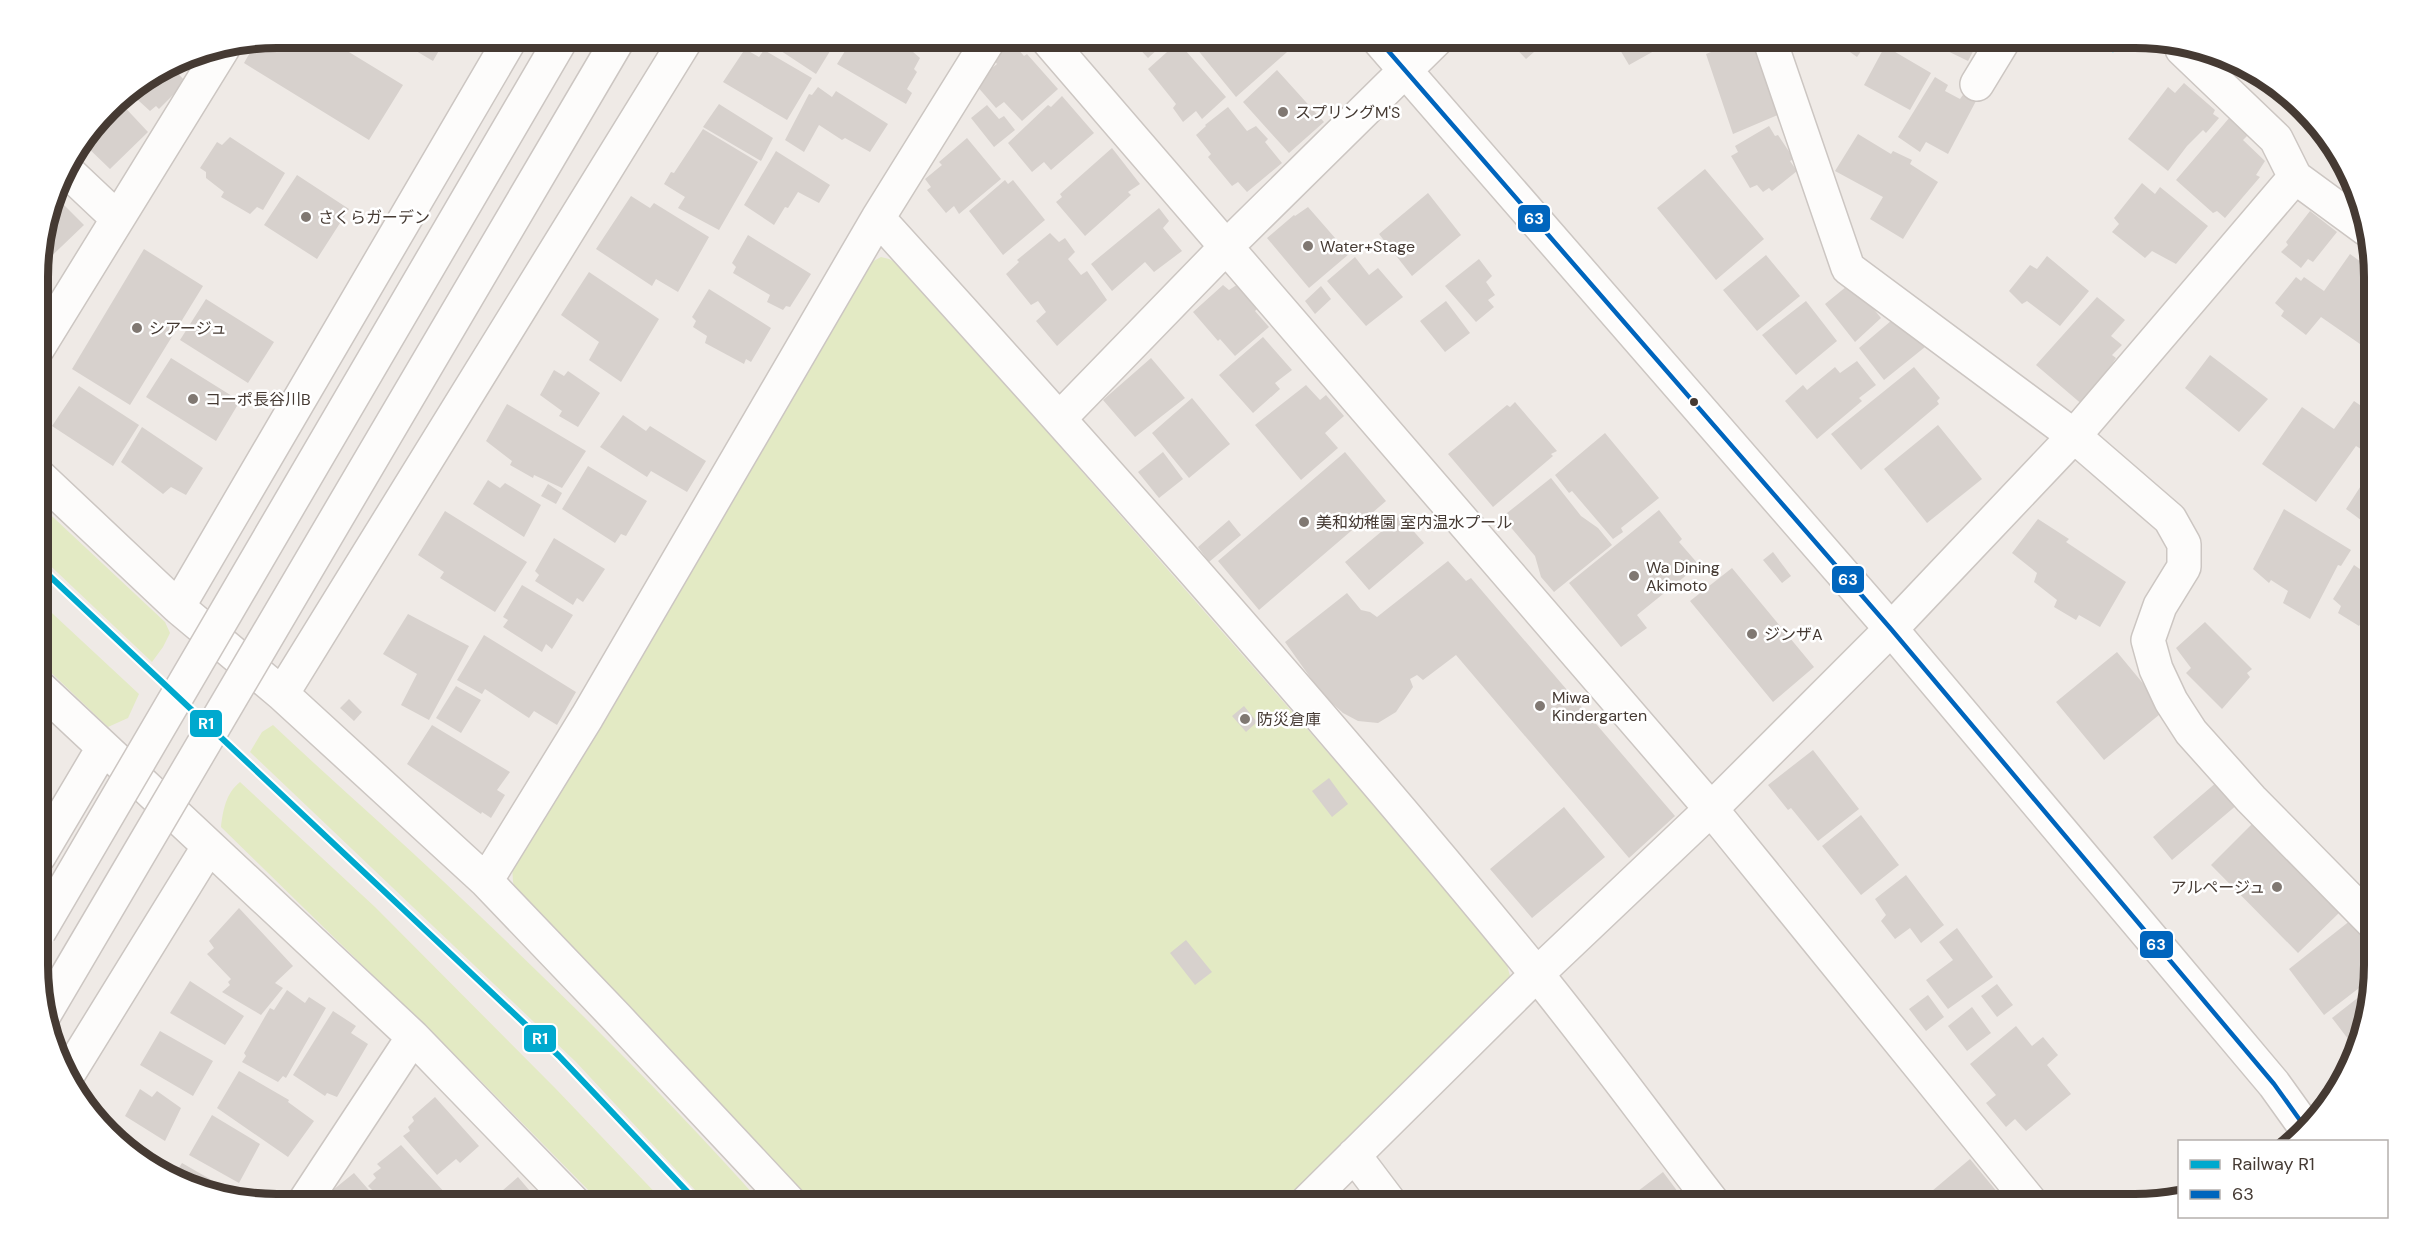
<svg xmlns="http://www.w3.org/2000/svg" width="2412" height="1242" viewBox="0 0 2412 1242" font-family="'DM Sans','Noto Sans JP',sans-serif">
<style>
.green{fill:#e3eac4}
.water{fill:#b3e4f0}
.building{fill:#d7d1cd}
.lines{fill:none;stroke-linecap:round;stroke-linejoin:round}
.minor-casing{stroke:#ccc6c2;stroke-width:36}
.minor{stroke:#fdfcfb;stroke-width:33}
.minor-bridge-casing{stroke:#ccc6c2;stroke-width:36;stroke-linecap:butt}
.minor-bridge{stroke:#fdfcfb;stroke-width:33}
.bus-1-casing{stroke:#fff;stroke-width:9}
.bus-1{stroke:#0065bd;stroke-width:4.5}
.rail-1-casing{stroke:#fff;stroke-width:10}
.rail-1{stroke:#00a9ce;stroke-width:6}
.poi-dot{fill:#807872;stroke:#fff;stroke-width:2}
.bus-dot{fill:#453a33;stroke:#fff;stroke-width:2}
.labels{text-anchor:middle;dominant-baseline:central;stroke-width:5;stroke-linejoin:round;paint-order:stroke}
.poi-label{font-size:16px;fill:#453a33;stroke:#fff;text-anchor:start}
.rim{fill:none;stroke:#453a33;stroke-width:8}
.line-badge{stroke:#fff;stroke-width:2}
.badge-label{font-size:16px;text-anchor:middle;font-weight:bold;fill:#fff}
</style>
<rect width="100%" height="100%" fill="#efeae6"/>
<path class="green" d="M881 257 889 259 902 266 1504 954 1510 976 1506 987 1285 1204H813L655 1033 519 899 513 882 512 865 870 263Z
M39 504 165 622 170 633 163 647 152 662 39 555Z
M39 601 139 694 128 718 108 727 39 661Z
M273 725C329 778 387 828 443 881 553 985 662 1091 762 1204H708L576 1062 250 752 262 732Z
M240 782 375 907 556 1089 666 1204H602L478 1078 221 827C223 810 226 793 240 782Z"/>
<path class="water" d="M2096 38H2125L2113 53Z"/>
<path class="building" d="M277 38H326L403 85 369 140 244 63 256 42Z
M394 38H456L448 52 441 47 433 61Z
M775 38H838L816 74 772 45Z
M853 38H899L915 48 912 51 920 58 914 69 917 72 907 89 912 93 906 104 837 64Z
M1092 38H1170L1148 58 1133 42 1123 47 1113 38 1100 47Z
M1188 38H1289L1295 45 1236 97Z
M1506 38H1550L1526 59Z
M1613 38H1687L1666 51 1663 46 1629 65Z
M1747 38H1755L1780 114 1733 134 1706 54Z
M1830 38H1870L1857 57Z
M1913 38H1980L1968 61 1933 44 1930 48Z
M1011 41 1024 56 1027 54 1058 89 1022 121 1004 102 996 108 976 85 985 79 983 75 997 64 992 58Z
M1179 43 1226 97 1202 119 1196 111 1183 122 1173 108 1176 104 1148 69 1176 44Z
M1885 46 1931 73 1910 110 1864 85Z
M745 49 759 57 764 50 812 78 787 120 723 82Z
M170 65 186 82 159 109 156 106 150 111 128 91Z
M1277 70 1324 122 1289 153 1243 102Z
M1935 77 1948 85 1945 91 1960 99 1965 92 1976 101 1948 154 1926 142 1920 152 1898 137Z
M2184 83 2215 110 2213 114 2219 118 2206 133 2203 130 2187 146 2168 171 2128 139 2168 87 2175 93Z
M818 87 832 97 836 91 888 124 870 152 845 138 842 140 819 125 804 152 785 140 809 94 812 95Z
M1062 96 1094 133 1051 170 1044 162 1032 172 1008 143 1048 105 1051 107Z
M118 100 148 132 110 169 84 144 93 136 91 134Z
M719 104 773 138 761 161 703 127Z
M987 105 999 119 1004 116 1015 130 994 147 971 118Z
M1228 107 1247 131 1256 126 1268 139 1265 142 1282 163 1247 192 1238 182 1232 186 1208 157 1211 154 1196 135 1206 126 1205 125Z
M2230 117 2248 135 2243 140 2265 161 2256 175 2260 177 2225 218 2217 211 2213 213 2176 180Z
M1769 126 1775 136 1778 135 1794 159 1790 161 1797 171 1772 191 1769 188 1763 192 1757 185 1750 188 1731 156 1738 152 1735 146Z
M703 129 758 162 719 230 678 208 685 197 664 184 671 172 674 173Z
M1858 134 1891 154 1893 151 1912 160 1910 164 1938 182 1903 239 1870 219 1883 197 1835 171Z
M230 137 285 173 263 210 257 207 250 214 221 197 224 192 206 178V172L200 168 217 142 222 145Z
M967 138 1001 179 959 214 954 206 946 213 927 190 931 187 925 179 942 165 939 162Z
M1112 148 1140 184 1128 192 1131 195 1085 236 1056 202 1062 197 1060 194Z
M776 151 830 185 819 203 798 192 788 208 785 207 774 225 744 205Z
M1705 169 1764 239 1716 280 1657 208Z
M297 175 349 209 317 259 264 225Z
M1005 180 1008 184 1013 180 1045 220 1003 255 969 211Z
M2142 183 2155 194 2160 187 2208 226 2176 264 2152 251 2145 258 2112 232 2119 224 2114 218Z
M1428 193 1461 235 1412 276 1379 234Z
M631 196 650 208 654 203 709 237 678 292 656 279 652 286 596 249Z
M56 197 84 225 38 269V261Z
M1308 207 1349 254 1309 288 1267 238 1294 215 1295 216Z
M1159 208 1169 221 1163 228 1182 251 1154 272 1145 262 1112 291 1091 264Z
M2310 211 2337 232 2313 262 2308 259 2301 268 2281 252 2288 245 2286 242Z
M1050 233 1059 242 1065 238 1075 252 1068 259 1081 275 1087 271 1107 300 1057 346 1036 321 1046 312 1038 301 1031 305 1006 274 1019 262 1017 260Z
M748 235 811 274 790 307 786 306 783 310 767 302 770 295 733 273 736 267 732 263Z
M144 249 203 286 130 405 72 369Z
M2350 254 2361 262 2360 265 2373 275V353L2321 317 2306 335 2281 316 2284 311 2275 303 2296 277 2301 281 2304 277 2324 291Z
M1766 255 1800 296 1757 331 1723 290Z
M2047 256 2089 291 2060 326 2027 301 2022 304 2009 291 2030 265 2037 269Z
M1355 257 1369 275 1378 268 1403 297 1366 326 1327 281Z
M1479 259 1492 276 1486 282 1495 295 1488 300 1494 307 1476 322 1445 286Z
M589 272 659 319 621 382 589 360 599 342 561 315Z
M1852 282 1881 318 1855 342 1825 304Z
M1238 284 1258 308 1255 311 1269 327 1235 356 1220 339 1218 341 1193 312 1223 285 1229 290Z
M1321 286 1331 299 1315 314 1305 301Z
M709 289 771 328 751 362 746 359 744 364 705 343 707 336 693 327 696 321 692 317Z
M2097 297 2125 320 2111 336 2122 345 2112 355 2116 358 2084 406 2036 365Z
M206 299 274 342 248 383 180 340Z
M1446 301 1470 333 1445 352 1420 321Z
M1806 301 1837 341 1796 375 1762 335Z
M1898 315 1925 347 1884 380 1859 348Z
M1263 337 1292 370 1275 383 1280 389 1253 413 1219 375Z
M2210 355 2268 399 2239 432 2185 388Z
M171 358 240 401 216 441 146 397Z
M1151 358 1185 398 1135 437 1103 400Z
M1857 361 1876 385 1859 398 1862 401 1817 439 1785 401 1803 385 1807 390 1835 367 1840 373Z
M1914 367 1940 398 1937 401 1939 404 1861 470 1831 434Z
M554 370 564 376 568 371 600 393 578 427 559 416 562 411 540 395Z
M1306 385 1320 400 1326 395 1344 416 1325 433 1338 448 1301 480 1255 425Z
M79 386 139 425 113 466 52 426Z
M1192 398 1230 444 1189 478 1152 433Z
M2354 401 2373 414V442L2366 452 2356 446 2316 502 2262 464 2302 407 2334 429Z
M1515 402 1557 451 1551 454 1553 456 1493 507 1448 454 1507 405 1510 407Z
M507 404 586 451 562 488 534 475 533 478 510 465 512 461 486 441Z
M623 415 646 431 650 426 706 461 687 492 651 471 647 477 600 447Z
M1938 425 1982 479 1927 523 1884 469Z
M142 427 203 468 186 495 171 487 163 494 121 462Z
M1605 433 1659 498 1621 528 1623 532 1613 539 1572 491 1569 493 1555 475Z
M1163 452 1183 479 1159 498 1138 472Z
M1345 452 1386 501 1259 610 1218 561Z
M588 466 647 501 626 536 621 534 615 543 562 509Z
M2373 467V529L2346 509Z
M1551 478 1581 516 1598 528 1612 545 1554 592 1541 577 1535 556 1502 517Z
M488 480 500 488 505 483 541 505 524 537 473 504Z
M548 484 562 493 556 504 541 496Z
M2284 509 2351 550 2341 566 2338 565 2310 619 2283 603 2288 591 2271 580 2269 583 2253 569Z
M1659 510 1682 539 1679 542 1699 565 1637 615 1647 628 1621 647 1569 583Z
M445 511 527 562 495 612 440 578 444 572 418 555Z
M1400 516 1424 543 1369 590 1345 562Z
M2038 519 2069 539 2066 542 2126 582 2100 627 2079 615 2076 620 2054 607 2057 600 2034 582 2037 573 2012 553Z
M1229 520 1241 535 1209 562 1198 547Z
M554 538 605 569 583 602 577 598 573 605 535 581 539 575 535 571Z
M1773 552 1791 576 1782 583 1763 560Z
M1448 561 1466 581 1471 578 1675 816 1629 858 1456 655 1423 680 1417 675 1410 679 1413 687 1396 712 1378 723 1358 721 1343 713 1322 694 1285 642 1347 593 1361 610 1370 612 1377 617Z
M2354 565 2373 578 2374 613 2368 622 2363 620 2359 626 2338 613 2341 606 2333 599Z
M1732 568 1814 667 1773 702 1690 601Z
M522 585 573 615 552 649 546 644 542 652 503 627 508 620 503 617Z
M408 614 469 646 429 720 401 705 417 674 383 654Z
M2205 622 2252 669 2247 673 2250 677 2222 709 2186 673 2191 668 2176 648Z
M484 635 576 692 557 725 534 711 529 718 485 689 482 694 457 680Z
M2117 652 2165 710 2104 760 2056 702Z
M456 686 481 700 461 733 436 718Z
M349 699 362 712 354 721 340 708Z
M1244 706 1257 722 1246 732 1232 716Z
M432 725 510 772 497 790 505 795 491 818 482 812 481 814 407 764Z
M1813 750 1859 809 1818 841 1791 808 1788 810 1768 785Z
M1329 778 1348 804 1332 817 1312 791Z
M2218 781 2238 804 2172 860 2153 837Z
M1564 807 1605 857 1532 918 1490 869Z
M1861 815 1899 865 1861 895 1822 846Z
M2255 821 2342 910 2298 953 2211 865Z
M1906 875 1944 925 1921 943 1910 928 1895 939 1881 921 1886 915 1875 899Z
M239 908 293 966 275 983 283 988 261 1015 222 992 230 985 228 982 231 979 207 954 214 948 209 941Z
M2351 920 2374 950 2372 978 2324 1015 2289 969Z
M1957 928 1993 977 1948 1009 1926 980 1953 960 1939 942Z
M1186 940 1212 972 1195 985 1170 953Z
M190 981 244 1016 225 1045 170 1013Z
M1997 984 2013 1005 1997 1017 1981 996Z
M2369 989 2355 1048 2332 1018Z
M287 990 305 1003 309 997 326 1008 286 1078 283 1076 278 1082 242 1062 246 1056 244 1053 270 1008 274 1010Z
M1928 995 1944 1017 1926 1031 1909 1009Z
M1972 1007 1991 1033 1967 1051 1948 1026Z
M333 1011 356 1026 351 1033 368 1044 337 1097 327 1093 325 1096 293 1075Z
M2016 1026 2032 1046 2043 1037 2058 1055 2047 1065 2071 1094 2026 1131 2015 1119 2006 1127 1986 1103 1996 1095 1970 1064Z
M160 1031 213 1061 193 1096 140 1065Z
M239 1071 289 1100 288 1102 314 1121 288 1157 217 1108Z
M140 1089 152 1097 157 1091 181 1108 165 1141 125 1116Z
M435 1097 479 1146 460 1163 456 1159 437 1175 403 1136 410 1131 408 1127 414 1121 412 1117Z
M212 1115 260 1144 239 1183 189 1155Z
M401 1145 446 1194 434 1204H386L368 1186 376 1178 373 1174 381 1168 377 1164Z
M1970 1159 2007 1204H1942L1932 1191Z
M182 1163 236 1194V1195L171 1180Z
M1663 1172 1687 1204H1621Z
M354 1173 381 1204H328L323 1198Z
M518 1177 541 1204H495L498 1202 495 1197Z"/>
<g class="lines">
<defs>
<path id="minor" d="M1046 38 1711 809 2032 1204
M1377 38 1891 629 2274 1084 2307 1130
M1769 38 1848 268 2074 436 2170 519 2184 544V567L2160 606 2148 640 2156 669 2171 701 2191 732 2251 799 2374 924
M2182 49 2276 139 2295 177 2366 229
M1977 84 2005 38
M64 168 117 218
M878 218C1102 465 1324 714 1535 972 1597 1048 1654 1127 1714 1204
M38 348 223 48
M1060 418 1226 247 1438 38
M38 475 178 607 282 694 486 881 617 1018 791 1204
M178 607 511 38
M39 687 413 1037 575 1204
M282 694 687 38
M39 856 103 748
M486 881 587 717 878 218 990 38
M67 1076 209 846
M1354 1155 1391 1204
M303 1204 413 1037
M1305 1204 1537 974 1711 809 1891 629 2074 436 2295 177"/>
</defs>
<use href="#minor" class="minor-casing"/>
<use href="#minor" class="minor"/>
<defs>
<path id="minor-bridge" d="M39 932 562 38
M44 1015 619 38"/>
</defs>
<use href="#minor-bridge" class="minor-bridge-casing"/>
<use href="#minor-bridge" class="minor-bridge"/>
<defs>
<path id="bus-1" d="M1377 38 1891 629 2274 1084 2307 1130"/>
</defs>
<use href="#bus-1" class="bus-1-casing"/>
<use href="#bus-1" class="bus-1"/>
<defs>
<path id="rail-1" d="M39 566 559 1056 699 1204"/>
</defs>
<use href="#rail-1" class="rail-1-casing"/>
<use href="#rail-1" class="rail-1"/>
</g>
<g class="poi-dot">
<circle cx="1283" cy="112" r="6"/>
<circle cx="306" cy="217" r="6"/>
<circle cx="1308" cy="246" r="6"/>
<circle cx="137" cy="328" r="6"/>
<circle cx="193" cy="399" r="6"/>
<circle cx="1304" cy="522" r="6"/>
<circle cx="1634" cy="576" r="6"/>
<circle cx="1752" cy="634" r="6"/>
<circle cx="1540" cy="706" r="6"/>
<circle cx="1245" cy="719" r="6"/>
<circle cx="2277" cy="887" r="6"/>
</g>
<circle class="bus-dot" cx="1694" cy="402" r="5"/>
<g class="labels">
<g class="poi-label">
<text x="1295" y="112">スプリングM'S</text>
<text x="318" y="217">さくらガーデン</text>
<text x="1320" y="246">Water+Stage</text>
<text x="149" y="328">シアージュ</text>
<text x="205" y="399">コーポ長谷川B</text>
<text x="1316" y="522">美和幼稚園 室内温水プール</text>
<text x="1646" y="567">Wa Dining<tspan x="1646" dy="18">Akimoto</tspan></text>
<text x="1764" y="634">ジンザA</text>
<text x="1552" y="697">Miwa<tspan x="1552" dy="18">Kindergarten</tspan></text>
<text x="1257" y="719">防災倉庫</text>
<text x="2265" y="887" text-anchor="end">アルページュ</text>
</g>
</g>
<path d="M0 0H2412V1242H0ZM277 48H2135A229 229 0 0 1 2364 277V965A229 229 0 0 1 2135 1194H277A229 229 0 0 1 48 965V277A229 229 0 0 1 277 48Z" fill="#fff" fill-rule="evenodd"/>
<path class="rim" d="M277 48H2135A229 229 0 0 1 2364 277V965A229 229 0 0 1 2135 1194H277A229 229 0 0 1 48 965V277A229 229 0 0 1 277 48Z"/>
<g class="line-badge">
<rect x="1517" y="204" width="34" height="29" rx="6" fill="#0065bd"/>
<rect x="1831" y="565" width="34" height="29" rx="6" fill="#0065bd"/>
<rect x="189" y="709" width="34" height="29" rx="6" fill="#00a9ce"/>
<rect x="2139" y="930" width="35" height="29" rx="6" fill="#0065bd"/>
<rect x="523" y="1024" width="34" height="29" rx="6" fill="#00a9ce"/>
</g>
<g class="badge-label">
<text x="1534" y="224">63</text>
<text x="1848" y="585">63</text>
<text x="206" y="729">R1</text>
<text x="2156" y="950">63</text>
<text x="540" y="1044">R1</text>
</g>
<rect x="2178" y="1140" width="210" height="78" fill="#ffffff" stroke="#b5b0ad" stroke-width="1.5"/>
<rect x="2190" y="1160" width="30" height="9" fill="#00a9ce" stroke="#b5b0ad" stroke-width="1.5"/>
<text x="2232" y="1170" font-size="18" fill="#453a33">Railway R1</text>
<rect x="2190" y="1190" width="30" height="9" fill="#0065bd" stroke="#b5b0ad" stroke-width="1.5"/>
<text x="2232" y="1200" font-size="18" fill="#453a33">63</text>
</svg>
